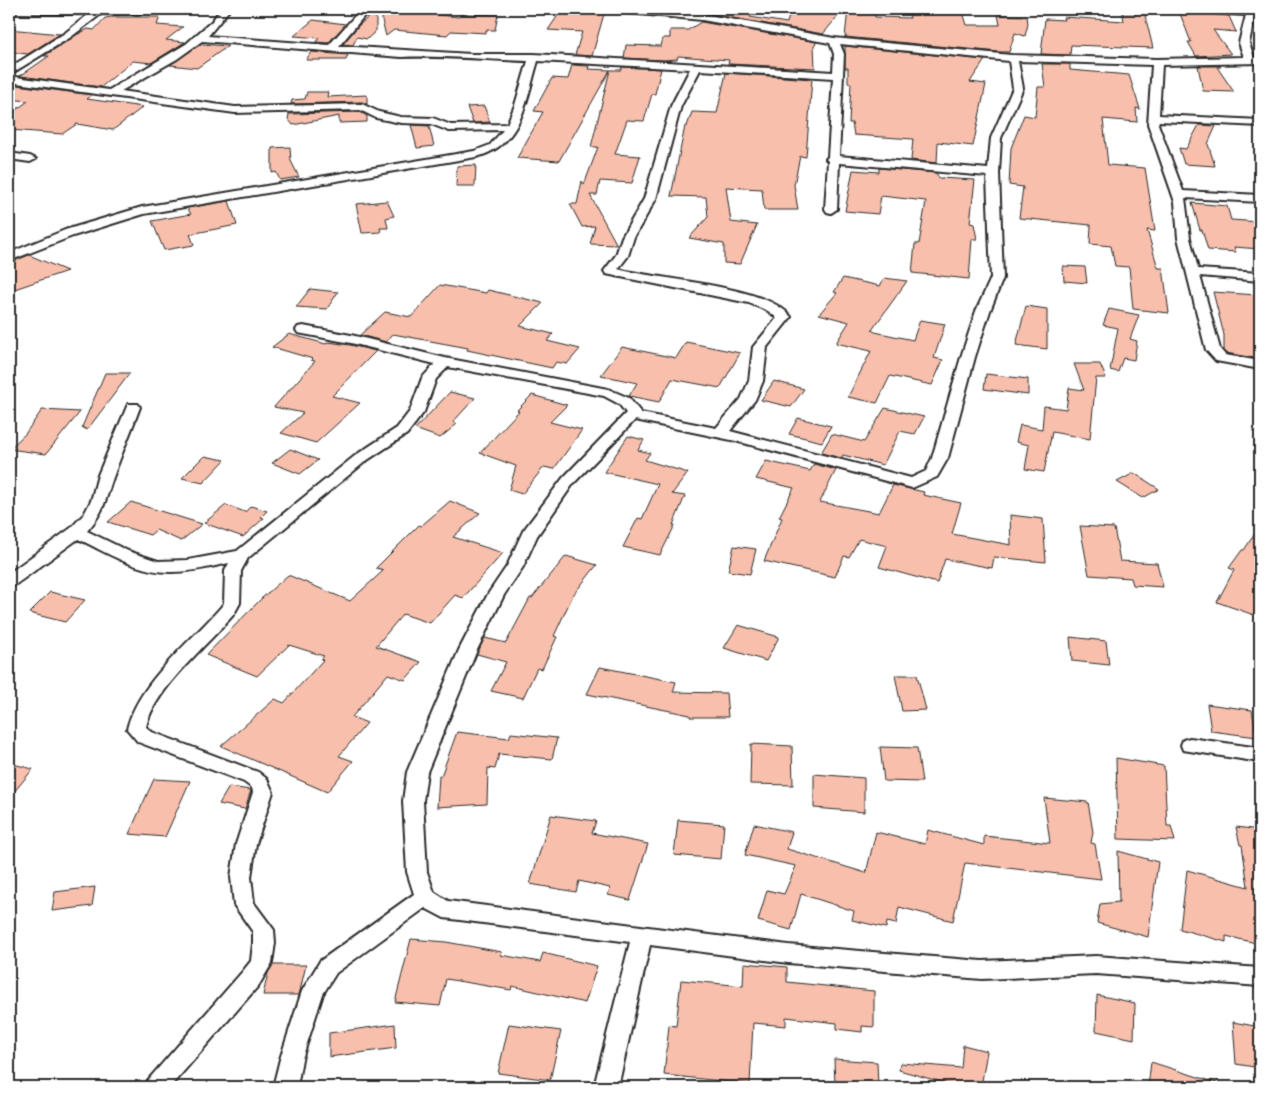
<svg xmlns="http://www.w3.org/2000/svg" width="1269" height="1096" viewBox="0 0 1269 1096" font-family="Pangolin,sans-serif">
<style>
.building{fill:#f7bfac;stroke:#2b2b2b}
.lines{fill:none;stroke-linecap:round;stroke-linejoin:round}
.street-casing{stroke:#2b2b2b;stroke-width:4}
.street{fill:#fff;fill-rule:evenodd}
</style>
<rect width="100%" height="100%" fill="#fff"/>
<filter id="ink" filterUnits="userSpaceOnUse"><feTurbulence type="fractalNoise" baseFrequency=".02" numOctaves="2"/><feDisplacementMap in="SourceGraphic" scale="10" xChannelSelector="R" yChannelSelector="G"/><feConvolveMatrix kernelMatrix="1 2 1 2 8 2 1 2 1" color-interpolation-filters="sRGB"/></filter>
<g filter="url(#ink)">
<path class="building" d="M379 9H423L420 13 459 17 461 14 498 15 495 30H486V33L451 31 447 35 394 30 386 36Z
M710 9 751 11 750 17 787 23 790 12 794 13V9H844L823 34 710 14Z
M848 9H872L874 10 875 17 910 18 907 9H962L967 25H1000L998 15 1027 16 1028 24 1025 36 1015 33 1009 52H999L845 37Z
M1122 10 1144 11 1153 48 1071 45 1070 55 1041 54 1045 19 1064 20 1063 17 1124 21Z
M376 11V31L367 39 357 37 353 45 343 44 359 25Z
M561 11 604 14 592 56 575 55 582 32 548 30Z
M1179 11 1229 16 1236 32 1213 30 1231 54 1196 56 1188 42H1191Z
M112 17H160L157 25 183 27 166 40 185 42 151 63 133 61 101 87 20 76 49 56H44L76 35 88 29 94 30 105 18Z
M313 20 346 24 328 43 316 42 319 38 294 36Z
M701 22 817 42 814 45 815 68 728 64 729 60 678 56 677 59 664 60 624 58 626 45 661 46 663 38H670V30H688Z
M9 29 60 34 28 54 9 52Z
M201 44 228 46 197 68 170 65Z
M845 46 985 60 970 82 986 84 973 146 938 142 937 163 911 160 913 139 854 135 852 123H849L851 83H848V68H845Z
M311 52 348 55 346 60H306Z
M1042 64H1070V70L1129 75 1140 109 1136 108 1137 122 1103 119 1108 165 1145 168 1155 231 1147 230 1158 268H1163L1169 313 1133 309 1129 267 1115 266 1111 246 1090 244 1091 225 1019 218 1023 187 1009 185 1011 148 1024 115 1035 117 1038 87H1045Z
M572 65 589 66 588 69 610 70 559 161 517 158 543 112 534 111 552 78 568 79Z
M1198 66H1220L1221 67H1217L1234 92 1203 91Z
M622 67 661 69 655 94H652L644 121 627 120 615 154 640 156 632 183 600 181 597 195H590L617 245 590 244 595 226 582 227 570 204H577L582 181 584 185 598 147H591L610 70H621Z
M726 73 812 79 806 157 800 156 794 185 798 210H764L762 189 726 187 731 222 757 225 740 264 724 263V244L689 238 708 217 706 197 671 196 685 126H687L692 112 717 113Z
M9 84 92 95 87 99 143 107 113 130 77 124 62 134 9 130V115L28 101 9 99Z
M307 92H328L327 97 367 95V104L362 102 291 104 292 100 305 99Z
M484 106 490 122 473 123 467 107Z
M360 112 367 116V122L339 123V116L293 125 288 119 289 114Z
M411 125 429 126 434 146 417 148Z
M1199 125 1216 126 1208 144 1215 166 1184 164 1179 148 1186 149Z
M290 147 291 161 299 177 280 180 276 172 272 173V148Z
M476 165 475 186H456L457 166Z
M879 168 936 173 939 178 975 180 970 223 974 224 977 239H972L969 279 912 273 915 244H919L926 201 881 196 878 214 845 211 853 170 879 172Z
M229 201 237 225 190 234 194 245 164 250 152 221 191 214 187 208Z
M387 201 394 216 386 218 388 228H380L381 232 362 233 356 204Z
M1192 203 1227 206 1231 220 1260 222V249L1234 247 1236 252 1208 250 1202 230H1200Z
M29 255 67 271 9 291V263Z
M1063 266 1085 267 1087 283 1064 281Z
M843 278 880 286 884 278 907 281 872 330 875 332 913 340 920 320 945 324 934 358 943 360 932 385 890 376 877 403 848 397 871 351 836 343 849 322 819 314 837 293 834 292Z
M440 285 486 293 488 290 543 303 520 326 553 334 547 341 580 349 567 364 556 362 552 368 467 350 468 348 393 334 386 342 360 335 385 312 411 317Z
M310 289 338 292 327 309 296 307Z
M1213 292 1257 295 1260 328V359L1226 353 1224 350V335Z
M1026 306 1047 309V349L1016 345Z
M1109 309 1139 315 1130 339 1137 341 1134 360 1123 358 1118 372 1110 370 1118 328 1103 325Z
M289 334 326 344 328 342 350 345 376 351 332 396 360 403 316 443 281 433 303 413 274 407 315 361 311 360 313 359 272 347Z
M686 342 740 353 720 388 672 379 659 402 629 396 637 383 601 375 622 347 676 358Z
M1074 364H1100L1106 378H1096L1090 439 1052 432 1044 472 1025 469 1029 445 1016 442 1020 425 1042 429 1044 406 1066 409 1069 388 1084 390Z
M105 373H130L87 430 82 427Z
M986 374 1028 379V395L984 389Z
M774 381 804 389 791 407 761 400Z
M450 392 475 398 453 422 457 424 440 438 415 429Z
M532 395 567 405 550 422 582 430 554 469 544 467 522 494 509 490 516 466 480 453 519 411 517 410Z
M885 408 924 417 915 434 900 431 883 465 843 455 841 458 821 453 832 434 864 442Z
M42 410 80 412 46 454 9 449 25 434Z
M798 418 831 426 822 442 789 434Z
M628 436 644 440 638 450 650 453 645 460 688 473 672 494 685 496 673 525H675L660 555 623 547 638 518 642 519 658 484 604 472Z
M290 449 318 460 300 474 272 463Z
M204 456 225 460 203 483 182 478Z
M766 461 810 471 814 464 836 470 820 502 879 513 893 485 924 492 923 495 961 503 952 534 1011 545 1010 515 1043 519 1046 562 994 557 992 568 945 559 937 583 879 567 887 546 859 539 849 557 844 556 835 577 764 561 782 518 779 517 794 488 756 479Z
M1134 473 1159 489 1143 498 1117 482Z
M450 501 480 513 453 537 503 553 463 598 455 595 430 623 403 614 376 646 421 662 405 680 388 674 352 717 367 723 339 756 353 761 327 792 221 746 275 699 284 703 323 660 321 659 324 656 289 645 257 676 206 655 262 598 288 575 350 601 384 570 376 568 419 525 421 526Z
M131 502 202 524 181 541 156 530 150 535 108 522Z
M226 505 245 512 251 506 267 511 261 517 264 518 243 537 204 523Z
M1080 526 1114 528 1120 561 1157 563 1163 587 1133 585 1131 578 1089 575Z
M1260 526V601L1254 615 1217 602 1234 570 1229 568 1242 550H1244Z
M734 546 756 549 750 574 728 571Z
M566 556 597 565 573 595 554 636 557 637 542 669 537 668 523 698 491 691 506 662 477 654 484 639 485 638 506 643 530 598H532Z
M50 592 85 600 65 622 29 613Z
M738 625 779 637 766 661 724 648Z
M1070 637 1106 641 1109 665 1072 661Z
M600 667 676 682 673 692 726 693 728 717H690V715L587 694Z
M895 675H917L926 710 902 711Z
M1207 704 1252 710 1257 737 1211 731Z
M457 732 509 738 511 733 557 738 552 759 499 754 495 769 488 768 487 804 437 807 439 776H441Z
M751 744 792 746 793 785 750 784Z
M880 747 917 748 922 782 884 781Z
M1116 758 1164 766 1167 826H1171L1175 841 1118 839Z
M9 763 33 769 9 798Z
M814 774 864 778V812L814 808Z
M154 779 190 781 165 837 129 834Z
M229 787 251 790 245 809 219 804Z
M1044 798 1088 802 1093 832 1091 843 1095 844 1101 879 965 863 953 921 899 907 896 924 887 922 886 928 852 920 854 911 801 894 791 930 758 921 767 890 784 894 796 866 745 855 754 824 792 832 787 849 866 873 876 832 925 844 928 830 984 845V836L1050 843Z
M551 815 596 821 592 833 648 844 630 900 608 895 610 888 579 881 576 892 530 884Z
M678 820 724 824 721 859 674 855Z
M1236 827 1260 830V944L1226 936V942L1180 929 1187 870 1248 887 1242 845H1240Z
M1118 851 1158 862 1148 937 1097 923 1100 904 1119 902Z
M95 887 92 906 52 911 55 892Z
M411 939 446 942 502 952 501 955 540 962 543 953 597 966 585 1003 512 986 511 990 446 979 440 1006 395 1002Z
M744 963 787 967V982L874 991V1027L862 1026V1032L837 1029V1023L786 1017V1026L753 1023 750 1084 664 1075 669 1025 676 1026 681 980 743 986Z
M273 965H306L299 995H263L268 973Z
M1097 995 1135 1003 1134 1039 1096 1031Z
M1233 1022 1260 1027V1068L1236 1064Z
M395 1024 396 1048 329 1057V1033Z
M509 1024 561 1031 550 1080 498 1073Z
M963 1045 987 1051 981 1087H959L899 1070 900 1063 961 1068Z
M834 1059 877 1062 878 1087H835Z
M1151 1062 1220 1084V1087H1148Z"/>
<g class="lines">
<defs>
<path id="street" d="M9 9H185L180 12 101 14 71 37 9 75V68L65 33 89 14 9 13Z
M221 9H230L208 36 329 45 361 9H370L339 46 471 54H534L833 72 834 54 830 43 702 20 618 12 613 9H644L702 14 834 38 1011 55 1157 59 1244 57 1239 43 1246 15 1195 12 1190 9H1256L1249 43 1254 57H1260V63L1162 65 1159 115 1260 120V126L1159 121 1158 124 1183 191 1260 195V202L1185 198 1190 238 1198 269 1260 273V281L1200 276 1220 349 1225 355 1260 361V369L1216 361 1206 350 1178 238 1175 202 1148 124 1152 65 1018 61 1023 88 1001 138 999 173 1003 278 990 311 975 357 948 458 937 477 912 488 736 441 635 420 573 484 537 536 523 567 504 595 477 650 427 772 423 801 427 872 434 892 448 901 788 945 982 961 1096 956 1260 968V986L1096 974 982 979 788 963 650 945 618 1087H594L630 942 444 918 425 908 336 973 323 994 302 1059 297 1087H273L280 1059 302 991 320 961 414 894 407 872 403 801 407 772 459 650 488 594 507 566 523 531 563 478 626 413 619 404 604 396 448 367 436 379 424 412 407 434 366 461 248 558 241 571 240 603 234 614C209 644 154 689 146 727L152 732 258 772 267 779 273 792 256 844 251 877 254 903 274 930 275 943 272 963 259 985 170 1087H144L148 1080 243 971 251 961 253 943V932L234 905 231 877 236 844 253 792 252 788 244 782 138 742 127 729C138 682 191 642 221 607L224 603 225 571 229 563C211 567 192 572 172 572 138 573 108 553 78 539L15 585 9 586V573L71 528 84 514 91 501 98 475 128 404H138L140 407C132 429 123 450 115 472 105 498 107 508 87 531L128 551 158 561 188 560 237 551 356 455 397 428 410 411 422 378 435 364 351 343 298 333 296 330 298 327 303 326 351 335 445 358 608 389 629 398 641 413 716 428 741 399 749 381 753 347 777 318 768 311 749 303 606 274 604 271 616 255 622 237 644 199 671 106 690 69 538 61C526 100 522 146 476 157L144 214 73 236 9 261V253L65 230 142 207 474 151 490 145 503 130 449 131 431 124 401 123 376 118 360 110 235 113 9 82V76L109 90 186 44 212 21ZM202 41 401 57C442 55 486 60 528 61L515 105 507 124 451 125 433 118 401 117 379 112 362 104 235 107 121 91 177 59ZM840 44 1009 61 1013 88 991 138 988 169 839 156 844 54ZM700 70 833 78 828 157 826 159 828 161 825 209 827 212 831 213 837 209 839 163 987 176 991 278 976 311 961 357 932 458 926 471 911 478 730 431 755 400 763 381 767 347 791 317C767 285 658 280 618 269L628 256 634 237 656 199 681 106Z
M9 153 30 156 36 159 30 162 9 159Z
M1190 738 1260 748V762L1183 750 1181 745 1183 740Z"/>
</defs>
<use href="#street" class="street-casing"/>
<use href="#street" class="street"/>
</g>
</g>
<rect width="1269" height="1096" fill="none" stroke="#fff" stroke-width="30"/>
<rect x="15" y="15" width="1239" height="1066" fill="none" stroke="#2b2b2b" stroke-width="2" filter="url(#ink)"/>
</svg>
